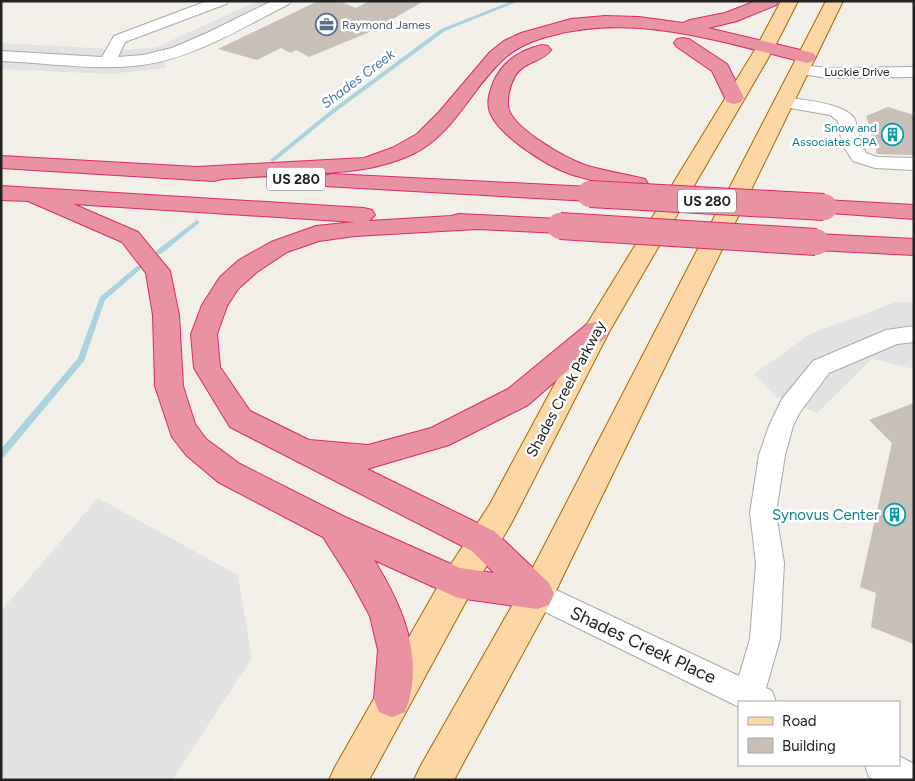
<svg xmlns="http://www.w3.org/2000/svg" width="915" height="781" viewBox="0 0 915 781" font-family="Figtree,sans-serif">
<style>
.parking{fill:#e2e2e2}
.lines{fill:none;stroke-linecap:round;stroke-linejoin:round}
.stream{fill:#aad3df;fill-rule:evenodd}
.building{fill:#c7bfb8}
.minor-casing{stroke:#a9a9a9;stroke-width:2}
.major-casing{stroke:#a06b00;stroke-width:2}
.highway-casing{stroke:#dc2a67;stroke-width:2}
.minor{fill:#fff;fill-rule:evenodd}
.major{fill:#fcd6a4;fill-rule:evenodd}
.highway{fill:#e892a2;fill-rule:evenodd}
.highway-bridge-casing{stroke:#dc2a67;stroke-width:28;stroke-linecap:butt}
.highway-bridge{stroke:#e892a2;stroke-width:26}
.labels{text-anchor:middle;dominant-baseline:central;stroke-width:5;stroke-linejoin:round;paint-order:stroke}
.far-service-label{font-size:12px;fill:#4e5e75;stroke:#fff;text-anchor:start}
.far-street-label{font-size:12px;fill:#222;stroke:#fff}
.far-culture-label{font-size:12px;fill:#0d838f;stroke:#fff;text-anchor:end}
.far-water-label{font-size:14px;font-style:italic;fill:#4a7aab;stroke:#fff}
.shield{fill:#fff;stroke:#646464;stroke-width:1}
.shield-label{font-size:14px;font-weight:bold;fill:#222}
.street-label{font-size:15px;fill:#222;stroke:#fff}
.culture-label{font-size:15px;fill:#0d838f;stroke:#fff;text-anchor:end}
.near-street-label{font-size:18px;fill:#222;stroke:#fff}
</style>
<rect width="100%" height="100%" fill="#f2efe9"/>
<path class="parking" d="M257 1H276L163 52 165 68 110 74 1 69V43L129 50 157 47Z
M896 302 914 303V369L872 359 817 413 774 395 754 374 810 334Z
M98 498 238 575 252 658 172 780H1V611Z"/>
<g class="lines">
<path class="stream" d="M512 1H519L445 31 334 113 275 161 273 162 270 160 330 111 441 29Z
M197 220 199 221V223L161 254H157L156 252 157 250Z
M137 266H141L142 268 105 300 84 361 4 457 1 458V449L78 358 100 297Z"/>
</g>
<path class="building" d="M318 1H339L356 8 369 1H424L372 31 309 57 296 50 291 53 281 48 257 60 218 49Z
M888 107 914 115V155L877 154 866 116Z
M914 403V644L871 627 876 593 860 587 892 443 869 420Z"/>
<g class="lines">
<defs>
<path id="minor" d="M207 1H228L226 4 125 42 118 57 143 55 172 48 209 32 272 1H291L289 4C243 27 194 58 142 65 96 71 48 63 1 61V51L102 57 114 36Z
M801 65 828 68 914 67V77L828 78 795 73 793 70 795 67Z
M785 97C801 100 848 103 855 120 859 131 859 142 866 153L877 157 914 158V170L875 168 853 161 842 144 838 121 830 115 779 106 777 102 779 98Z
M914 326V342L897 344 829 373 800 412 793 426 785 455 776 513 784 563 780 639 766 688 772 691 776 702H739V707L527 603 523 594 527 585 537 581 739 676 750 639 756 563 750 513 759 455 769 426 782 399 813 361 886 330Z
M899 756 914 764V780H876L869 777 865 765H899Z"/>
<path id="major" d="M781 1H798L774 48 609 332 512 522 470 594 369 780H329L335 767 446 572 490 504 587 324 756 48Z
M826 1H843L549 605 454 780H414L420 767 525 583Z"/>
<path id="highway" d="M756 1H778L776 5 737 21 708 28 813 53 816 57 813 61 807 63C725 43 638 13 554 35 537 39 520 45 506 57 472 86 455 134 413 154 379 170 345 172 309 174 280 175 251 177 222 179L214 181 1 168V156L197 167 364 158 392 148 417 134 439 112 490 52 504 41 521 33 571 19 605 16 639 17 683 23 690 20 725 13Z
M683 38 689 39 727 64 744 98 741 102 734 104 727 102 712 71 677 47 674 43 677 39Z
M542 45 548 46 551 50C543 62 524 61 515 76 510 85 506 100 509 110 516 130 565 158 585 165 604 171 625 174 645 179L648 184 645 189 637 191C615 186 592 181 570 174 547 166 495 134 489 109 487 99 490 92 493 83 502 62 520 50 542 45Z
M332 174 590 187 598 189 601 194 598 199 590 201 324 186 321 181 324 176Z
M1 186 364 208 372 210 375 215 369 221 451 216 459 214 560 219 568 221 571 226 568 231 560 233 477 229 355 236 319 241 287 252 257 272 238 289 227 306 217 334 220 367 250 411 309 440 368 445 431 428 508 389 587 324 596 322 605 324 609 331 605 338 528 405 449 445 367 469 494 531 549 583 554 594 549 605 537 609 458 598 374 560C402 605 426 659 405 712L392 717 379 712 374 699 378 650 370 616 351 581 323 537 218 482 186 455 172 437 155 386 153 315 146 273 122 242 28 201 1 200ZM73 204 355 222 316 226 271 242 239 260 220 277 202 305 191 334 194 368 230 427 472 551 494 573 460 568 345 517 240 464 206 439 195 424 183 386 179 315 170 271 138 232Z
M824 200 914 205V219L816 212 813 207 816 202Z
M816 234 914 239V255L816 250 808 247 804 242 808 237Z"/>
</defs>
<use href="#minor" class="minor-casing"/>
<use href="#major" class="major-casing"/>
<use href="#highway" class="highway-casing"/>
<use href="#minor" class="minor"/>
<use href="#major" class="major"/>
<use href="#highway" class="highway"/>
<defs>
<path id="highway-bridge" d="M590 194 824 207
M560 226 816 242"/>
</defs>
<use href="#highway-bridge" class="highway-bridge-casing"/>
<use href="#highway-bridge" class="highway-bridge"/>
</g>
<defs>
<symbol id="office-ring" viewBox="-11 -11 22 22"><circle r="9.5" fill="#fff" stroke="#5c6f8a" stroke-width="1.5"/><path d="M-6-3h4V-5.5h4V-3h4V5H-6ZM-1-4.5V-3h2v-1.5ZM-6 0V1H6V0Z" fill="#5c6f8a"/></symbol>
<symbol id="building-ring" viewBox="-11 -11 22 22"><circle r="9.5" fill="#fff" stroke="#0f9aa8" stroke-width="1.5"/><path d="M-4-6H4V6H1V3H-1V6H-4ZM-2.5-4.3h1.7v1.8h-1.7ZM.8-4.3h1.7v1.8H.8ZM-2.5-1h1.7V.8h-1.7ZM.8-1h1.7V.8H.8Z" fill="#0f9aa8"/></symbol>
</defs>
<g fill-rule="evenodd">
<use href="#office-ring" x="314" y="12" width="25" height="25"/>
<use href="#building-ring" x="880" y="122" width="25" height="25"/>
<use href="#building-ring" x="882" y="502" width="25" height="25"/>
</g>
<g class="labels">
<g class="far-service-label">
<text x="342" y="25">Raymond James</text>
</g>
<g class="far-street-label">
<text x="857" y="72">Luckie Drive</text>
</g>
<g class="far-culture-label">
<text x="877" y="128">Snow and<tspan x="877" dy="14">Associates CPA</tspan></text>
</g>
<g class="far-water-label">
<text transform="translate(358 79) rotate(-37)">Shades Creek</text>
</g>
<g class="shield">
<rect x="267" y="167.5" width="58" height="23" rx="4"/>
<rect x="678" y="189.5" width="58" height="23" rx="4"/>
</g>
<g class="shield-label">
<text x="296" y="179">US 280</text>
<text x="707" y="201">US 280</text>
</g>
<g class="street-label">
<text transform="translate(566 389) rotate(-62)">Shades Creek Parkway</text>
</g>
<g class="culture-label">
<text x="879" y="515">Synovus Center</text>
</g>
<g class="near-street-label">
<text transform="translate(643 645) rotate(25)">Shades Creek Place</text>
</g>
</g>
<rect width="915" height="781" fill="none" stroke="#222222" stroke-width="5"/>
<rect x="738" y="701" width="162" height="65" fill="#ffffff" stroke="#a7a7a7"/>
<rect x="748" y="717" width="25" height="8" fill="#fcd6a4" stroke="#a7a7a7"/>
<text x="782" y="726" font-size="15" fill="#222222">Road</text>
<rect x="748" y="738" width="25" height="15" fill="#c7bfb8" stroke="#a7a7a7"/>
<text x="782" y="751" font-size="15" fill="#222222">Building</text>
</svg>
